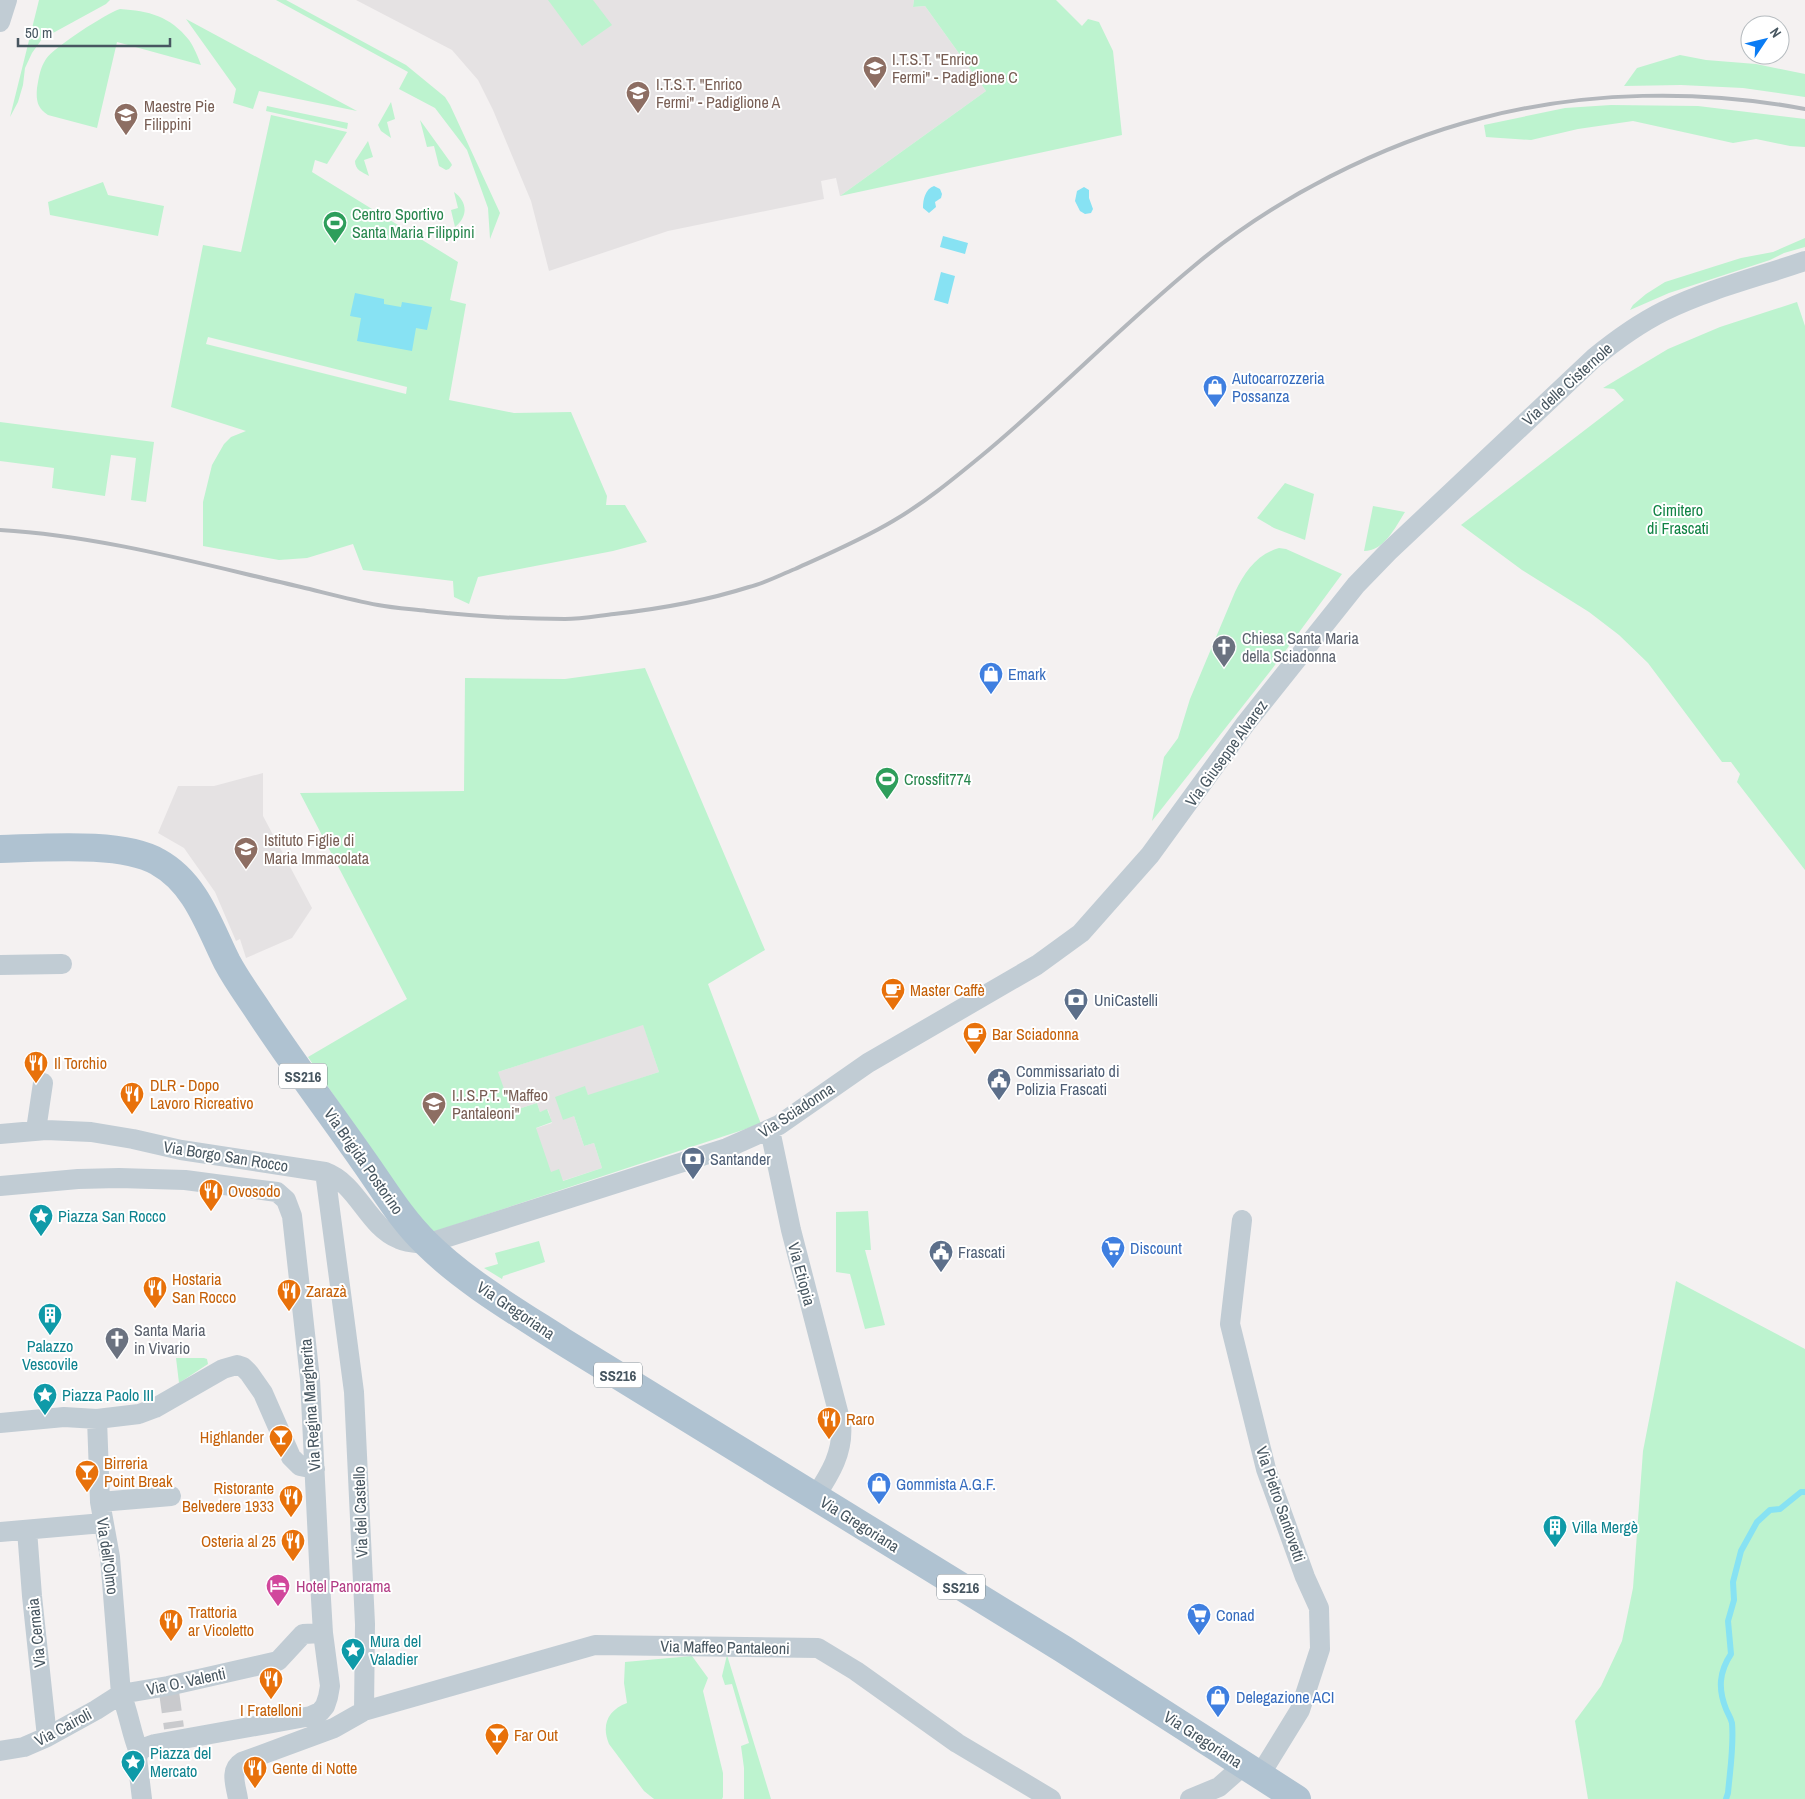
<svg xmlns="http://www.w3.org/2000/svg" width="1805" height="1799" viewBox="0 0 1805 1799" font-family="'Archivo Narrow',sans-serif">
<style>
.education{fill:#e5e2e3}
.green{fill:#bdf3cf;fill-rule:evenodd}
.water{fill:#87e2f3}
.lines{fill:none;stroke-linecap:round;stroke-linejoin:round}
.stream{stroke:#87e2f3;stroke-width:6}
.street-tunnel{stroke:#c9cacd;stroke-width:20;stroke-dasharray:20 10;stroke-linecap:butt}
.street{stroke:#c1ccd4;stroke-width:20}
.primary{stroke:#afc2d1;stroke-width:28}
.rail{stroke:#b3b7bc;stroke-width:4}
.labels{text-anchor:middle;dominant-baseline:central;stroke-width:4;stroke-linejoin:round;paint-order:stroke}
.shield{fill:#fff;stroke:#7e8990;stroke-width:1}
.shield-label{font-size:15px;font-weight:bold;fill:#475660}
.education-label{font-size:16px;fill:#785e54;stroke:#fff;text-anchor:start}
.leisure-label{font-size:16px;fill:#27864d;stroke:#fff;text-anchor:start}
.shop-label{font-size:16px;fill:#366cbe;stroke:#fff;text-anchor:start}
.street-label{font-size:16px;fill:#475660;stroke:#fff}
.park-label{font-size:16px;fill:#108344;stroke:#fff}
.worship-label{font-size:16px;fill:#5b616d;stroke:#fff;text-anchor:start}
.food-label{font-size:16px;fill:#c56008;stroke:#fff;text-anchor:start}
.service-label{font-size:16px;fill:#4e5e75;stroke:#fff;text-anchor:start}
.culture-label{font-size:16px;fill:#0d838f;stroke:#fff;text-anchor:start}
.hotel-label{font-size:16px;fill:#b23c85;stroke:#fff;text-anchor:start}
</style>
<rect width="100%" height="100%" fill="#f4f1f1"/>
<path class="education" d="M356 0H914L913 7 925 6 986 91 840 196 836 178 821 181 824 199 668 231 549 271 531 201 493 110 478 80 452 50Z
M263 773V816L312 908 292 938 246 958 240 939 236 941 215 892 184 848 158 833 178 786H214Z
M643 1024 659 1072 588 1096 585 1087 574 1116 584 1146 594 1143 602 1168 434 1223 415 1168 552 1123 548 1110 540 1112 537 1103 405 1146 392 1107Z"/>
<path class="green" d="M39 0H110L106 4 42 39 32 53 25 68 23 85 18 102 10 117Z
M276 0H286L406 65 445 97 450 105 500 213 490 239 488 208 467 150 435 108 399 89 408 72Z
M548 0H593L612 25 582 46Z
M914 0H1056L1082 26 1088 19 1099 22 1113 51 1122 135 840 196 986 91 925 6 913 7Z
M120 9C149 11 170 16 189 40 194 47 198 57 201 65L117 42 97 128 48 115C37 108 36 100 37 88 39 77 40 68 46 59 54 47 107 13 120 9Z
M186 19 357 111 259 91 253 109 233 103 236 89Z
M1680 55 1706 60 1756 64 1805 74V97L1743 88 1681 85 1624 86 1637 68Z
M391 102 395 119 387 122 391 138 381 131 378 125Z
M1611 105 1698 106 1805 119V147L1790 146 1756 139 1733 143 1633 121 1578 129 1531 140 1486 137 1484 125 1565 108Z
M267 106 348 123 347 129 266 111Z
M271 115 347 132 327 164 315 160 312 172 458 262 450 300 466 304 449 400 514 413 571 412 607 496 606 505H625L647 542 613 551 478 577 469 604 454 597 453 581 363 570 353 544 307 558 279 560 203 546V502L212 465 224 444 231 437 246 431 171 407 203 245 241 252ZM208 337 407 387 406 394 206 344Z
M420 120 451 163 452 165 449 169 446 170 439 166 434 146 427 147Z
M368 141 373 157 364 160 369 176C362 172 355 170 355 161Z
M103 182 108 195 164 206 158 236 50 215 48 202Z
M454 192C468 202 468 217 455 227L451 210 458 208Z
M1805 238V247L1784 253 1770 260 1669 293 1630 310 1633 305 1646 294 1665 282 1741 258 1773 252Z
M1797 302 1805 326V870L1737 782 1740 774 1731 762H1722L1648 663 1619 635 1589 612 1522 570 1461 525 1624 400 1614 389 1603 388 1668 349 1720 327Z
M0 422 154 442 146 502 131 500 136 458 111 455 105 496 52 488 54 468 0 461Z
M1285 483 1314 494 1305 540 1274 528 1257 518Z
M1373 506 1405 512C1395 528 1384 551 1364 551Z
M1279 548 1286 549 1342 574 1272 669 1152 821 1164 757 1178 738 1190 699 1235 592C1245 572 1256 555 1279 548Z
M645 668 765 950 708 984 761 1124 427 1234 308 1057 407 999 300 793 464 791 465 678 565 679ZM643 1025 659 1072 588 1095 585 1086 555 1097 563 1120 574 1116 584 1146 594 1143 602 1168 563 1181 559 1169 551 1172 536 1128 552 1122 547 1109 540 1112 537 1103 512 1111 498 1072Z
M868 1211 871 1250H865L885 1325 865 1329 850 1274 836 1272V1212Z
M539 1241 545 1262 503 1276 502 1279 484 1268 498 1264 495 1253Z
M1676 1281 1805 1349V1799H1588L1575 1721 1601 1686 1622 1641 1633 1588 1643 1451Z
M176 1358H204L207 1359 208 1364 179 1383Z
M727 1655 771 1799H744V1768L741 1746 749 1743 732 1684 725 1685 722 1676Z
M692 1656 708 1678 703 1691 723 1773V1797L722 1799H654L644 1791 609 1744C601 1725 608 1710 627 1703L624 1683 625 1662Z"/>
<path class="water" d="M934 186 940 189 942 194 941 198 935 202 936 207 929 213 923 208C923 200 925 189 934 186Z
M1084 187 1089 190V198L1093 209 1091 213 1085 214 1080 211 1075 201 1077 191Z
M943 236 968 243 965 254 940 247Z
M941 272 955 276 948 304 934 300Z
M355 293 384 299V304L401 307 402 302 432 307 427 330 416 328 412 351 357 341 361 318 350 316Z"/>
<g class="lines">
<path class="stream" d="M1726 1799 1728 1793C1730 1770 1734 1746 1732 1723 1731 1718 1728 1714 1726 1709 1718 1689 1719 1672 1731 1654L1728 1621 1734 1600 1733 1582 1741 1551 1757 1522 1770 1510 1780 1509 1801 1492H1805"/>
<path class="street-tunnel" d="M169 1692 174 1728"/>
<path class="street" d="M0 22 7 0
M0 965 62 964
M36 1130 43 1083
M770 1130 791 1230 841 1423C844 1452 830 1474 815 1497
M0 1134 46 1130 91 1132 133 1139 181 1150 325 1172C358 1184 367 1226 399 1239 408 1243 418 1243 426 1244L727 1148 779 1125 868 1063 1037 965 1081 933 1150 855 1246 723 1356 585 1388 552 1594 358C1616 340 1638 324 1664 311 1709 289 1758 277 1805 261
M325 1172 354 1392 365 1624 364 1711
M0 1186 78 1179 119 1178 185 1180 277 1192 286 1200 292 1216 310 1379 320 1582 323 1633 330 1686 328 1697 325 1706 320 1712 311 1716 155 1744 144 1748 139 1752
M1242 1220 1230 1324 1266 1469 1305 1577 1319 1608 1320 1649 1300 1710 1260 1775
M97 1419 100 1502 110 1557 121 1694C129 1713 131 1733 139 1752
M0 1423 64 1417 97 1419 139 1414 155 1408 223 1369 237 1365 243 1367 249 1373 263 1393 291 1457 300 1466 315 1469
M100 1502 171 1496
M27 1530 32 1596 47 1737
M0 1532 103 1523
M0 1751 24 1747 47 1737 96 1710 121 1694 168 1686 278 1661 303 1634 323 1633
M139 1752 137 1758 142 1799
M238 1799C236 1786 229 1770 242 1762L334 1728 364 1711 595 1645 818 1648 856 1671 957 1743 1051 1799
M1190 1799 1219 1787 1244 1765"/>
<path class="primary" d="M0 849C42 848 122 841 158 862 196 883 209 926 227 962 236 979 247 994 257 1009 291 1061 328 1110 363 1160 383 1188 401 1219 426 1243 464 1281 517 1312 562 1341L1063 1649 1297 1799"/>
<path class="rail" d="M0 530C102 536 201 564 301 587 326 593 352 600 378 605 394 608 410 609 427 611 472 616 518 619 565 619 581 619 597 616 614 614 659 609 705 601 749 587 765 583 780 575 795 569 826 555 863 539 893 521 924 503 952 480 980 457 1054 396 1120 327 1194 266 1273 199 1381 144 1482 118 1585 91 1700 89 1805 109"/>
</g>
<defs>
<symbol id="university-pin" viewBox="-11 -11 22 30"><path d="M0 17L-7.5 6A9.5 9.5 0 1 1 7.5 6Z" fill="#8d6e63" stroke="#fff"/><path d="M0-5L7-2L0 1L-7-2ZM-4 1L0 2.5L4 1V4Q0 6-4 4Z" fill="#fff"/></symbol>
<symbol id="school-pin" viewBox="-11 -11 22 30"><path d="M0 17L-7.5 6A9.5 9.5 0 1 1 7.5 6Z" fill="#8d6e63" stroke="#fff"/><path d="M0-5L7-2L0 1L-7-2ZM-4 1L0 2.5L4 1V4Q0 6-4 4Z" fill="#fff"/></symbol>
<symbol id="stadium-pin" viewBox="-11 -11 22 30"><path d="M0 17L-7.5 6A9.5 9.5 0 1 1 7.5 6Z" fill="#2e9e5b" stroke="#fff"/><path d="M0-5a6.5 5 0 1 0 0 10a6.5 5 0 1 0 0-10ZM-3.5-1.8h7v3.6h-7Z" fill="#fff"/></symbol>
<symbol id="shop-pin" viewBox="-11 -11 22 30"><path d="M0 17L-7.5 6A9.5 9.5 0 1 1 7.5 6Z" fill="#3f7fe0" stroke="#fff"/><path d="M-5-2.5h2.3a2.7 3.5 0 0 1 5.4 0H5L5.5 6h-11ZM-1.5-2.5h3a1.5 2.3 0 0 0-3 0Z" fill="#fff"/></symbol>
<symbol id="church-pin" viewBox="-11 -11 22 30"><path d="M0 17L-7.5 6A9.5 9.5 0 1 1 7.5 6Z" fill="#6b7280" stroke="#fff"/><path d="M-1.2-6h2.4v3.5h3.3v2.4h-3.3V6h-2.4V-.1h-3.3v-2.4h3.3Z" fill="#fff"/></symbol>
<symbol id="cafe-pin" viewBox="-11 -11 22 30"><path d="M0 17L-7.5 6A9.5 9.5 0 1 1 7.5 6Z" fill="#e8710a" stroke="#fff"/><path d="M-5.5-4.5H6V0H3Q3 3.5 0 3.5H-2.5Q-5.5 3.5-5.5 0ZM3-3.2v2h1.7v-2ZM-6 4.5H4V6H-6Z" fill="#fff"/></symbol>
<symbol id="bank-pin" viewBox="-11 -11 22 30"><path d="M0 17L-7.5 6A9.5 9.5 0 1 1 7.5 6Z" fill="#5c6f8a" stroke="#fff"/><path d="M-6-4H6V4H-6ZM0-2.3a2.3 2.3 0 1 0 0 4.6a2.3 2.3 0 1 0 0-4.6Z" fill="#fff"/></symbol>
<symbol id="restaurant-pin" viewBox="-11 -11 22 30"><path d="M0 17L-7.5 6A9.5 9.5 0 1 1 7.5 6Z" fill="#e8710a" stroke="#fff"/><path d="M-5-6h1v4h1v-4h1v4h1v-4h1v5L-1.5 .5V6h-2V.5L-5-1ZM5-6V6H3V1.5H1.5Q1.5-4 5-6Z" fill="#fff"/></symbol>
<symbol id="civic-pin" viewBox="-11 -11 22 30"><path d="M0 17L-7.5 6A9.5 9.5 0 1 1 7.5 6Z" fill="#5c6f8a" stroke="#fff"/><path d="M-.6-6.5H3V-4.5H.6V-3L4-1V1h2V6H-6V1h2V-1L-.6-3ZM-1.2 2.5V6h2.4V2.5Z" fill="#fff"/></symbol>
<symbol id="sight-pin" viewBox="-11 -11 22 30"><path d="M0 17L-7.5 6A9.5 9.5 0 1 1 7.5 6Z" fill="#0f9aa8" stroke="#fff"/><path d="M0-6L1.8-2.2L6-1.7L2.9 1.2L3.7 5.4L0 3.3L-3.7 5.4L-2.9 1.2L-6-1.7L-1.8-2.2Z" fill="#fff"/></symbol>
<symbol id="supermarket-pin" viewBox="-11 -11 22 30"><path d="M0 17L-7.5 6A9.5 9.5 0 1 1 7.5 6Z" fill="#3f7fe0" stroke="#fff"/><path d="M-6-5.5h2.5l.6 2H6L4.5 2H-2.5L-4.4-4H-6ZM-1.5 3.2a1.3 1.3 0 1 0 .1 0ZM3 3.2a1.3 1.3 0 1 0 .1 0Z" fill="#fff"/></symbol>
<symbol id="building-pin" viewBox="-11 -11 22 30"><path d="M0 17L-7.5 6A9.5 9.5 0 1 1 7.5 6Z" fill="#0f9aa8" stroke="#fff"/><path d="M-4-6H4V6H1V3H-1V6H-4ZM-2.5-4.3h1.7v1.8h-1.7ZM.8-4.3h1.7v1.8H.8ZM-2.5-1h1.7V.8h-1.7ZM.8-1h1.7V.8H.8Z" fill="#fff"/></symbol>
<symbol id="bar-pin" viewBox="-11 -11 22 30"><path d="M0 17L-7.5 6A9.5 9.5 0 1 1 7.5 6Z" fill="#e8710a" stroke="#fff"/><path d="M-6-5H6L.8 .8V4.5H3.5V6h-7V4.5H-.8V.8Z" fill="#fff"/></symbol>
<symbol id="hotel-pin" viewBox="-11 -11 22 30"><path d="M0 17L-7.5 6A9.5 9.5 0 1 1 7.5 6Z" fill="#d1479c" stroke="#fff"/><path d="M-6-4.5h1.5V1H6V5H4.5V3h-9V5H-6ZM-4 0a1.8 1.8 0 1 1 3.6 0ZM.5 0V-2.5h3Q6-2.5 6 0Z" fill="#fff"/></symbol>
</defs>
<g fill-rule="evenodd">
<use href="#university-pin" x="861" y="54" width="28" height="38"/>
<use href="#university-pin" x="624" y="79" width="28" height="38"/>
<use href="#school-pin" x="112" y="101" width="28" height="38"/>
<use href="#stadium-pin" x="321" y="209" width="28" height="38"/>
<use href="#shop-pin" x="1201" y="373" width="28" height="38"/>
<use href="#church-pin" x="1210" y="633" width="28" height="38"/>
<use href="#shop-pin" x="977" y="660" width="28" height="38"/>
<use href="#stadium-pin" x="873" y="765" width="28" height="38"/>
<use href="#school-pin" x="232" y="835" width="28" height="38"/>
<use href="#cafe-pin" x="879" y="976" width="28" height="38"/>
<use href="#bank-pin" x="1062" y="986" width="28" height="38"/>
<use href="#cafe-pin" x="961" y="1020" width="28" height="38"/>
<use href="#restaurant-pin" x="22" y="1049" width="28" height="38"/>
<use href="#civic-pin" x="985" y="1066" width="28" height="38"/>
<use href="#restaurant-pin" x="118" y="1080" width="28" height="38"/>
<use href="#school-pin" x="420" y="1090" width="28" height="38"/>
<use href="#bank-pin" x="679" y="1145" width="28" height="38"/>
<use href="#restaurant-pin" x="197" y="1177" width="28" height="38"/>
<use href="#sight-pin" x="27" y="1202" width="28" height="38"/>
<use href="#supermarket-pin" x="1099" y="1234" width="28" height="38"/>
<use href="#civic-pin" x="927" y="1238" width="28" height="38"/>
<use href="#restaurant-pin" x="141" y="1274" width="28" height="38"/>
<use href="#restaurant-pin" x="275" y="1277" width="28" height="38"/>
<use href="#building-pin" x="36" y="1301" width="28" height="38"/>
<use href="#church-pin" x="103" y="1325" width="28" height="38"/>
<use href="#sight-pin" x="31" y="1381" width="28" height="38"/>
<use href="#restaurant-pin" x="815" y="1405" width="28" height="38"/>
<use href="#bar-pin" x="267" y="1423" width="28" height="38"/>
<use href="#bar-pin" x="73" y="1458" width="28" height="38"/>
<use href="#shop-pin" x="865" y="1470" width="28" height="38"/>
<use href="#restaurant-pin" x="277" y="1483" width="28" height="38"/>
<use href="#building-pin" x="1541" y="1513" width="28" height="38"/>
<use href="#restaurant-pin" x="279" y="1527" width="28" height="38"/>
<use href="#hotel-pin" x="264" y="1572" width="28" height="38"/>
<use href="#supermarket-pin" x="1185" y="1601" width="28" height="38"/>
<use href="#restaurant-pin" x="157" y="1607" width="28" height="38"/>
<use href="#sight-pin" x="339" y="1636" width="28" height="38"/>
<use href="#restaurant-pin" x="257" y="1665" width="28" height="38"/>
<use href="#shop-pin" x="1204" y="1683" width="28" height="38"/>
<use href="#bar-pin" x="483" y="1721" width="28" height="38"/>
<use href="#sight-pin" x="119" y="1748" width="28" height="38"/>
<use href="#restaurant-pin" x="241" y="1754" width="28" height="38"/>
</g>
<g class="labels">
<g class="shield">
<rect x="279" y="1063.5" width="48" height="25" rx="4"/>
<rect x="594" y="1362.5" width="48" height="25" rx="4"/>
<rect x="937" y="1574.5" width="48" height="25" rx="4"/>
</g>
<g class="shield-label">
<text x="303" y="1076">SS216</text>
<text x="618" y="1375">SS216</text>
<text x="961" y="1587">SS216</text>
</g>
<g class="education-label">
<text x="892" y="59">I.T.S.T. "Enrico<tspan x="892" dy="18">Fermi" - Padiglione C</tspan></text>
<text x="656" y="84">I.T.S.T. "Enrico<tspan x="656" dy="18">Fermi" - Padiglione A</tspan></text>
<text x="144" y="106">Maestre Pie<tspan x="144" dy="18">Filippini</tspan></text>
<text x="264" y="840">Istituto Figlie di<tspan x="264" dy="18">Maria Immacolata</tspan></text>
<text x="452" y="1095">I.I.S.P.T. "Maffeo<tspan x="452" dy="18">Pantaleoni"</tspan></text>
</g>
<g class="leisure-label">
<text x="352" y="214">Centro Sportivo<tspan x="352" dy="18">Santa Maria Filippini</tspan></text>
<text x="904" y="779">Crossfit774</text>
</g>
<g class="shop-label">
<text x="1232" y="378">Autocarrozzeria<tspan x="1232" dy="18">Possanza</tspan></text>
<text x="1008" y="674">Emark</text>
<text x="1130" y="1248">Discount</text>
<text x="896" y="1484">Gommista A.G.F.</text>
<text x="1216" y="1615">Conad</text>
<text x="1236" y="1697">Delegazione ACI</text>
</g>
<g class="street-label">
<text transform="translate(1567 384) rotate(-42)">Via delle Cisternole</text>
<text transform="translate(1226 753) rotate(-54)">Via Giuseppe Alvarez</text>
<text transform="translate(796 1110) rotate(-33)">Via Sciadonna</text>
<text transform="translate(226 1156) rotate(9)">Via Borgo San Rocco</text>
<text transform="translate(364 1161) rotate(55)">Via Brigida Postorino</text>
<text transform="translate(802 1274) rotate(75)">Via Etiopia</text>
<text transform="translate(516 1310) rotate(34)">Via Gregoriana</text>
<text transform="translate(310 1405) rotate(-94)">Via Regina Margherita</text>
<text transform="translate(1281 1504) rotate(71)">Via Pietro Santovetti</text>
<text transform="translate(360 1512) rotate(-92)">Via del Castello</text>
<text transform="translate(860 1524) rotate(32)">Via Gregoriana</text>
<text transform="translate(108 1556) rotate(82)">Via dell'Olmo</text>
<text transform="translate(36 1633) rotate(-96)">Via Cernaia</text>
<text transform="translate(725 1647) rotate(1)">Via Maffeo Pantaleoni</text>
<text transform="translate(186 1681) rotate(-12)">Via O. Valenti</text>
<text transform="translate(63 1727) rotate(-28)">Via Cairoli</text>
<text transform="translate(1203 1739) rotate(33)">Via Gregoriana</text>
</g>
<g class="park-label">
<text x="1678" y="510">Cimitero<tspan x="1678" dy="18">di Frascati</tspan></text>
</g>
<g class="worship-label">
<text x="1242" y="638">Chiesa Santa Maria<tspan x="1242" dy="18">della Sciadonna</tspan></text>
<text x="134" y="1330">Santa Maria<tspan x="134" dy="18">in Vivario</tspan></text>
</g>
<g class="food-label">
<text x="910" y="990">Master Caffè</text>
<text x="992" y="1034">Bar Sciadonna</text>
<text x="54" y="1063">Il Torchio</text>
<text x="150" y="1085">DLR - Dopo<tspan x="150" dy="18">Lavoro Ricreativo</tspan></text>
<text x="228" y="1191">Ovosodo</text>
<text x="172" y="1279">Hostaria<tspan x="172" dy="18">San Rocco</tspan></text>
<text x="306" y="1291">Zarazà</text>
<text x="846" y="1419">Raro</text>
<text x="264" y="1437" text-anchor="end">Highlander</text>
<text x="104" y="1463">Birreria<tspan x="104" dy="18">Point Break</tspan></text>
<text x="274" y="1488" text-anchor="end">Ristorante<tspan x="274" dy="18">Belvedere 1933</tspan></text>
<text x="276" y="1541" text-anchor="end">Osteria al 25</text>
<text x="188" y="1612">Trattoria<tspan x="188" dy="18">ar Vicoletto</tspan></text>
<text x="271" y="1710" text-anchor="middle">I Fratelloni</text>
<text x="514" y="1735">Far Out</text>
<text x="272" y="1768">Gente di Notte</text>
</g>
<g class="service-label">
<text x="1094" y="1000">UniCastelli</text>
<text x="1016" y="1071">Commissariato di<tspan x="1016" dy="18">Polizia Frascati</tspan></text>
<text x="710" y="1159">Santander</text>
<text x="958" y="1252">Frascati</text>
</g>
<g class="culture-label">
<text x="58" y="1216">Piazza San Rocco</text>
<text x="50" y="1346" text-anchor="middle">Palazzo<tspan x="50" dy="18">Vescovile</tspan></text>
<text x="62" y="1395">Piazza Paolo III</text>
<text x="1572" y="1527">Villa Mergè</text>
<text x="370" y="1641">Mura del<tspan x="370" dy="18">Valadier</tspan></text>
<text x="150" y="1753">Piazza del<tspan x="150" dy="18">Mercato</tspan></text>
</g>
<g class="hotel-label">
<text x="296" y="1586">Hotel Panorama</text>
</g>
</g>
<g transform="translate(1765 40) rotate(55)"><circle r="24" fill="#ffffff" stroke="#b5bbbf"/>
<path d="M0-4L9 19L0 12L-9 19Z" fill="#0b7cf4"/>
<text y="-8" font-size="14" font-weight="bold" text-anchor="middle" fill="#475660">N</text>
</g>
<path d="M18 38v8h152v-8" fill="none" stroke="#475660" stroke-width="2.5"/>
<text x="25" y="38" font-size="15" fill="#475660" stroke="#ffffff" stroke-width="4" paint-order="stroke">50 m</text>
</svg>
